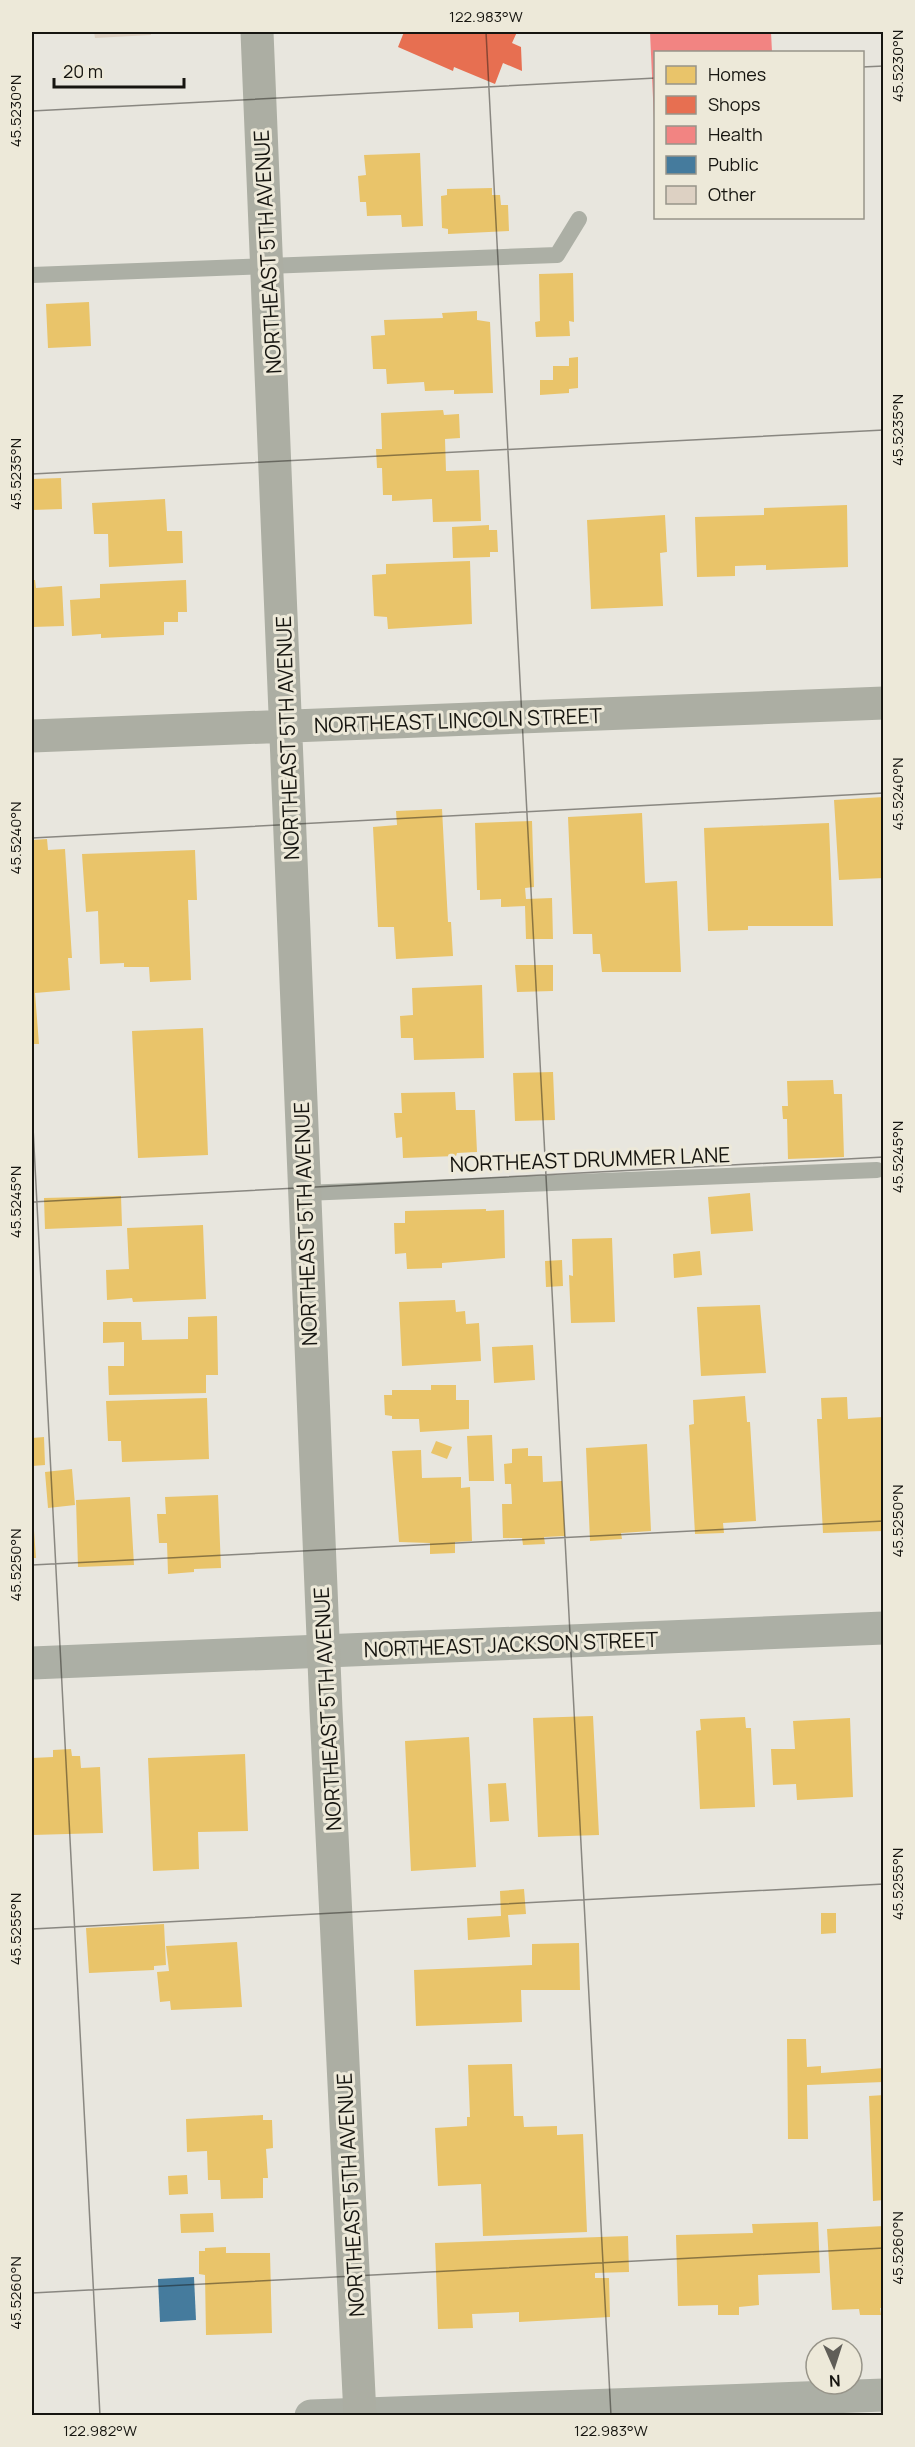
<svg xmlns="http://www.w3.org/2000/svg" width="915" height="2447" viewBox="0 0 915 2447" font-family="Manrope,sans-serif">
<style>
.homes{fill:#e9c46a}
.shops{fill:#e76f51}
.health{fill:#f28482}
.public{fill:#457b9d}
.building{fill:#ddd1c3}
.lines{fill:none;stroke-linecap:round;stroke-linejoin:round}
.lane{stroke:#acafa5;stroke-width:16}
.street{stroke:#acafa5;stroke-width:33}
.secondary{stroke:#acaea3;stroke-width:33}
.ticks{fill:none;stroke:#161510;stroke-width:1.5;stroke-opacity:0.45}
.labels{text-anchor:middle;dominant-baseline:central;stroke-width:6;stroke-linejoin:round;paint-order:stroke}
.street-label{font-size:21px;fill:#161510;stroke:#ede9d9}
.neatline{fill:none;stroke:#161510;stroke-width:2}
.ticks-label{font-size:15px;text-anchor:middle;fill:#161510}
</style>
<rect width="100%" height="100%" fill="#e8e6de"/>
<path class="homes" d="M420 153 423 226 402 227 401 215 367 216 366 202H360L358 176 366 175 364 155Z
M492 188V195H500L501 205H508L509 231 448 234V229L442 228 441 196 447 195V189Z
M573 273 574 322 569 321 570 336 536 337 535 322 540 321 539 274Z
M89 302 91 346 48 348 46 304Z
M477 311V320L490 322 493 393 454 394V390L425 391 424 382 387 384 386 369H373L371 336 385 335 384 320 443 318 442 313Z
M578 357V388L569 389V393L540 395V380H553V366H569V358Z
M443 410 444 415 459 414 460 438 445 439 446 471 479 470 481 521 433 522 432 499 392 501V495H383L382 468H377L376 449H382L381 413Z
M61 478 62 509 32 510V479Z
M165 499 167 531H182L183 563 109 567 108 534H94L92 503Z
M847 505 848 567 766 570V565L735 566V576L697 577 695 517 764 515V508Z
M665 515 667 552 660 553 663 606 591 609 587 520Z
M489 525V530H497L498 552H490V557L453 558 452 527Z
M470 561 472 624 388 629 387 617 374 616 372 575 386 574V564Z
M32 580H35L36 588 62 586 64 626 32 627Z
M186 580 187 612H178V622H164V635L101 638V634L72 636 70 600 100 598V584Z
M884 797V878L839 880 834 800Z
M442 809 448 922H451L453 956 396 959 394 927H378L373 827 397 825 396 811Z
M642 813 645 883 677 881 681 972H602L600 954H593L592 934H573L568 817Z
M532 821 534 887 525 888 526 899 552 898 553 939H526L525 906 501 907V899L480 900V890H477L475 823Z
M829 823 833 926H748V930L708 931 704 828Z
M47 839 48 850 65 849 72 958H68L70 990 35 993 39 1044H32V840Z
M195 850 197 900H188L191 980 150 982 149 967H124V963L100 964 98 911 86 912 82 854Z
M515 965H553V991L517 992Z
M482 985 484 1058 414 1060 413 1038H401L400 1016 413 1015 412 988Z
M203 1028 208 1155 138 1158 132 1031Z
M553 1072 555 1120 515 1121 513 1073Z
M833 1080 834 1094H842L844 1157 788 1159 787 1119H783L782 1106H788L787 1081Z
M455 1092 456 1110H475L477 1152 457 1153 456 1156 403 1158 402 1137 396 1138 394 1113H402L401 1093Z
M750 1193 753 1231 711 1234 708 1197Z
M121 1196 122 1226 45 1229 44 1198Z
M486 1209V1211L504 1210 505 1258 442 1263V1268L407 1269 406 1253 395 1254 394 1223H405V1211Z
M203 1225 206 1299 133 1302 132 1298 107 1300 106 1270 129 1269 127 1228Z
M612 1238 615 1322 571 1323 569 1275 573 1276 572 1239Z
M700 1251 702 1275 674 1278 673 1254Z
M562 1260 563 1286 546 1287 545 1261Z
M455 1300 456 1312 465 1311 466 1324 479 1323 481 1361 402 1366 399 1302Z
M760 1305 766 1373 701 1376 697 1307Z
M217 1316 218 1375H206V1393L109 1395 108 1366H124V1342L103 1343V1322H141L142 1340 188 1339V1317Z
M533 1345 535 1380 494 1383 492 1347Z
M431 1385H456V1400H469V1429L420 1432 419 1419H392V1416L385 1415 384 1395H392V1390H431Z
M745 1396 747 1422H750L756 1521 723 1523 724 1533 695 1534 689 1425 694 1424 693 1400Z
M847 1397 848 1419 883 1417 884 1531 823 1533 817 1419H822L821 1398Z
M207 1398 209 1459 122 1462 121 1441H108L106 1401Z
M492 1435 494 1481H469L467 1436Z
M44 1437 45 1465 32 1466V1438Z
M436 1441 452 1447 447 1459 431 1453Z
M647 1444 651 1531 621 1533 622 1539 590 1541 586 1448Z
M528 1448V1456H542L543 1482 562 1481 565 1536 544 1537 545 1544 523 1545 522 1538H503L502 1504H512L511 1484H505L504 1464 512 1463V1449Z
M421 1450 422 1478 461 1477V1488L470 1487 472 1541 455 1542V1553L430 1554V1543L399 1542 392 1451Z
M72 1469 75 1505 48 1508 45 1472Z
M218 1495 221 1568 194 1569V1572L168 1574 167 1543H159L157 1514H166L165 1497Z
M130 1497 134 1565 78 1567 76 1500Z
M32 1503 36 1558H32Z
M593 1716 599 1835 538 1837 533 1718Z
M745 1717 746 1728H751L755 1807 700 1809 696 1731 701 1730 700 1719Z
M850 1718 853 1797 797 1800 796 1784 773 1785 771 1749H795L793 1721Z
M469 1737 476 1867 411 1871 405 1741Z
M71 1749 72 1756H80L81 1768 100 1767 103 1833 32 1835V1758L53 1757V1750Z
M245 1754 248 1831 198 1832 199 1869 153 1871 148 1758Z
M506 1783 509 1821 490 1822 488 1784Z
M524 1889 526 1914 508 1915 510 1937 468 1940 467 1918 501 1916 500 1891Z
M821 1913H836V1933L821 1934Z
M164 1924 166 1965 154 1966V1970L89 1973 86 1928Z
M237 1942 242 2007 171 2010 170 2001 160 2002 157 1972 169 1971 166 1946Z
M579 1943 580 1990H521L522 2022 416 2026 414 1970 532 1965V1944Z
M787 2039H806L807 2067 821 2066V2073L884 2068V2082L807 2085 808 2139H788Z
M512 2064 514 2116H523L524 2127 557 2126V2135L583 2134 587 2232 483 2236 481 2184 438 2186 435 2128 467 2126V2117H470L468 2065Z
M884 2095V2200L873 2201 869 2096Z
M263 2115V2120H272L273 2148 266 2149 268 2178H263V2198L221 2199 220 2180H208L207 2151 187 2152 186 2119Z
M187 2175 188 2194 169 2195 168 2176Z
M213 2213 214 2232 181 2233 180 2214Z
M818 2222 820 2273 758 2275 759 2305 739 2307V2315H718V2305L678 2306 676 2235 753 2233 752 2224Z
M884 2226V2308H880L881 2315H860L859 2309 832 2310 827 2229Z
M628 2236 629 2272 595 2273V2278H609L610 2317 519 2322V2312L472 2314 473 2328 438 2329 435 2243Z
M226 2247V2253H270L272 2333 206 2335 205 2275 199 2274V2251H205V2248Z"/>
<path class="shops" d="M404 32H517L512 43 521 47 522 71 503 63 495 84 454 67 453 71 398 47Z"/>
<path class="health" d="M650 32H771L772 52H656L654 120Z"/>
<path class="public" d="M194 2277 196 2320 160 2322 158 2279Z"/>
<path class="building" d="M94 32H151V35L95 38Z"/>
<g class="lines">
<path class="lane" d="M32 275 557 255 579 219
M304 1193 877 1170"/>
<path class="street" d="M32 1663 884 1628
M311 2416 884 2395"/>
<path class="secondary" d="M257 32 326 1710 360 2416
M32 736 884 703"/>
</g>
<path class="ticks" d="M486 32 611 2416M862 67 884 66M32 111 656 78M32 474 884 430M32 838 884 793M32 1108 100 2416M32 1202 884 1157M32 1565 884 1521M32 1929 884 1884M32 2293 884 2248"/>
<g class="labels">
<g class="street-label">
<text transform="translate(267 252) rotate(-93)">NORTHEAST 5TH AVENUE</text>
<text transform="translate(458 720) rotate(-2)">NORTHEAST LINCOLN STREET</text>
<text transform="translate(287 738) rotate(-92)">NORTHEAST 5TH AVENUE</text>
<text transform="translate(590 1159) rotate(-2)">NORTHEAST DRUMMER LANE</text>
<text transform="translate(305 1224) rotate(-92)">NORTHEAST 5TH AVENUE</text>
<text transform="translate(511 1644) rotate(-2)">NORTHEAST JACKSON STREET</text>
<text transform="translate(327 1709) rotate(-93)">NORTHEAST 5TH AVENUE</text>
<text transform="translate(350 2195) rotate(-93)">NORTHEAST 5TH AVENUE</text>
</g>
</g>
<rect width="915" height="2447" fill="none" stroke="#ede9d9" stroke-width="66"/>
<rect x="654" y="51" width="210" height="168" fill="#ede9d9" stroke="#979489" stroke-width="1.5"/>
<rect x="666" y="66" width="30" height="18" fill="#e9c46a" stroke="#979489" stroke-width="1.5"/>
<text x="708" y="81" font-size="18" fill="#161510">Homes</text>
<rect x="666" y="96" width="30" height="18" fill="#e76f51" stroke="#979489" stroke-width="1.5"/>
<text x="708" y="111" font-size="18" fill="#161510">Shops</text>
<rect x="666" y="126" width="30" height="18" fill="#f28482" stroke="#979489" stroke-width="1.5"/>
<text x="708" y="141" font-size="18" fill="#161510">Health</text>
<rect x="666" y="156" width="30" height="18" fill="#457b9d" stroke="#979489" stroke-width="1.5"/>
<text x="708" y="171" font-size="18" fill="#161510">Public</text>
<rect x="666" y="186" width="30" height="18" fill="#ddd1c3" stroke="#979489" stroke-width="1.5"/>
<text x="708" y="201" font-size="18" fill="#161510">Other</text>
<g transform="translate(834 2366) rotate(177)"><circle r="28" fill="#ede9d9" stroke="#979489" stroke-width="1.5"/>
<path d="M0-4.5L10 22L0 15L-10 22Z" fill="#605e58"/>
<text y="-9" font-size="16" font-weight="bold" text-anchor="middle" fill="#161510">N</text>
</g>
<path d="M54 78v9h130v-9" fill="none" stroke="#161510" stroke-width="3"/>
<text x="63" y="78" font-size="18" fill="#161510" stroke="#ede9d9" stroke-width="4.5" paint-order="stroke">20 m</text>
<rect x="33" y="33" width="849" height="2381" class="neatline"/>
<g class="ticks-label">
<text x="486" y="22">122.983°W</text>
<text transform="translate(898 66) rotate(-90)" y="5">45.5230°N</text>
<text transform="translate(16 111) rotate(-90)" y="5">45.5230°N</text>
<text transform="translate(898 430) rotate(-90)" y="5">45.5235°N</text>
<text transform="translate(16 474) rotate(-90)" y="5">45.5235°N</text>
<text transform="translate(898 794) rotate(-90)" y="5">45.5240°N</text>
<text transform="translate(16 838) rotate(-90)" y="5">45.5240°N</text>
<text transform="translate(898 1157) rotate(-90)" y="5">45.5245°N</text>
<text transform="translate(16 1202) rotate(-90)" y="5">45.5245°N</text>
<text transform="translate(898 1521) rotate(-90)" y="5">45.5250°N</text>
<text transform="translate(16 1565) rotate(-90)" y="5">45.5250°N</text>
<text transform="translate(898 1884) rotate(-90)" y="5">45.5255°N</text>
<text transform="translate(16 1929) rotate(-90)" y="5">45.5255°N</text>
<text transform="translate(898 2248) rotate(-90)" y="5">45.5260°N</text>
<text transform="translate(16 2293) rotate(-90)" y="5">45.5260°N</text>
<text x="100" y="2436">122.982°W</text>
<text x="611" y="2436">122.983°W</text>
</g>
</svg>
